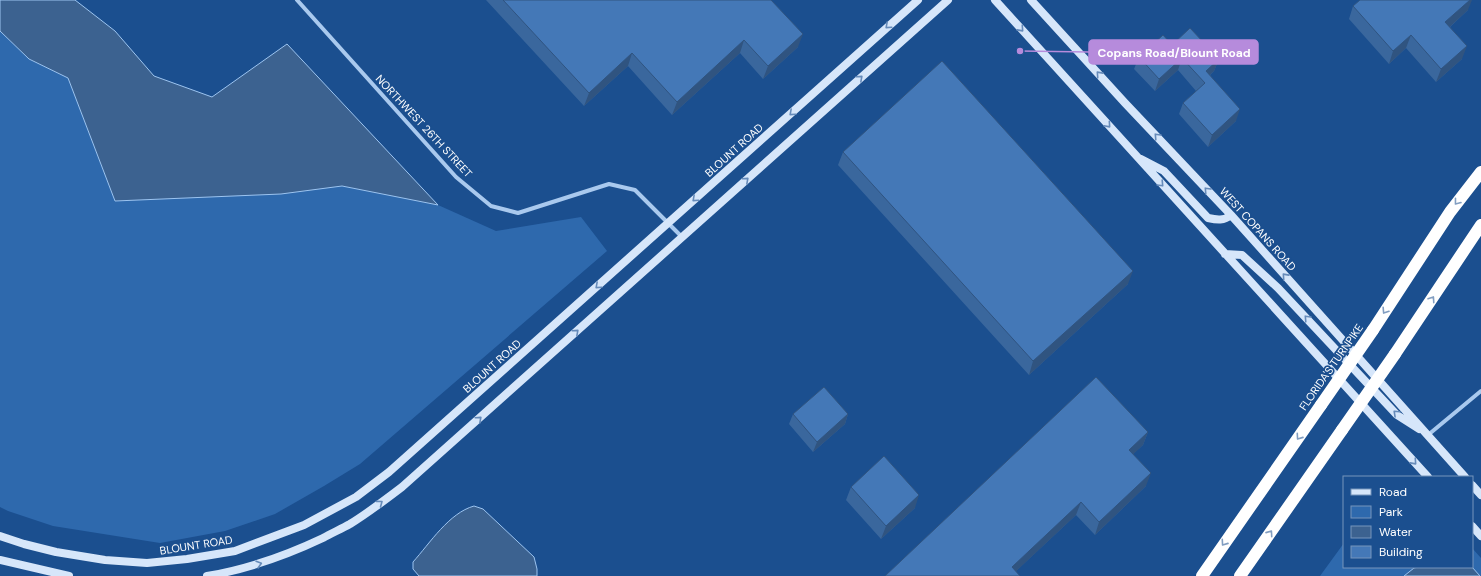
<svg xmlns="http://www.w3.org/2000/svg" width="1481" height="576" viewBox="0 0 1481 576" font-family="'DM Sans',sans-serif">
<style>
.green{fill:#2e69ad}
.water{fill:#3c6290;stroke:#9cc4f0}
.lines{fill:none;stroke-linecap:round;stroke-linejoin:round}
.street{stroke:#a9c9ee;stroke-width:4}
.secondary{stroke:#d6e6fa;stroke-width:8}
.highway{stroke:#fff;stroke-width:12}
.highway-bridge{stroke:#fff;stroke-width:12}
.wall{fill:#3a679d}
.shaded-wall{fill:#305480}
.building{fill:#4478b7;stroke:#305480}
.oneway{stroke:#668bba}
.oneway2{stroke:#829ec1}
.labels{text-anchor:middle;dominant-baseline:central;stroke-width:3.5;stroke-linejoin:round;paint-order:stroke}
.street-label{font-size:11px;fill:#fff;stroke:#1b4f8f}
.leader{fill:none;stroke:#b68bdc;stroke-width:1.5}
.callout-dot{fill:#b68bdc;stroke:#1b4f8f;stroke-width:1.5}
.callout{fill:#b68bdc;stroke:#b68bdc;stroke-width:1.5}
.callout-label{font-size:12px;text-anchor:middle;font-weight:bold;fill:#fff}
</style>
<rect width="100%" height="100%" fill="#1b4f8f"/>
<path class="green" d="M0 31 29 59 68 78 115 201 342 186 438 205 496 231 581 217 607 251 360 464 324 486 275 514 225 531 160 543 53 526 8 511 0 507Z
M1344 543V567H1472V548L1481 558V576H1320Z"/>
<path class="water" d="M0 0H75L115 31 154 76 212 97 287 44 438 205 342 186 281 194 115 201 68 78 29 59 0 31Z
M474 506 483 509 534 557 537 569V576H419L413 569V562C430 543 449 513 474 506Z
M1418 567H1472L1480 576H1404L1414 568Z"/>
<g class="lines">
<path class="street" d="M297 0 456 177 491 206 518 213 609 184 635 190 682 237
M1428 435 1481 391"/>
<path class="secondary" d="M995 0 1428 477
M1031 0 1125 103 1231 215 1465 477
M1141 159 1164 171 1208 218C1217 220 1224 221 1231 215
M1225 254 1242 255 1278 288 1397 415 1419 429
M1472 485 1481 495
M1472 526 1481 536
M0 536 24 544 56 552 105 560 147 563 187 559 235 551 304 525 356 497 389 472 918 0
M0 560 69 576
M207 576C249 569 285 556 323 538 332 533 341 529 350 524 368 513 385 500 402 487L948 0"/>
<path class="highway" d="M1373 330 1450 212 1481 172
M1395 354 1481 225
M1202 576 1321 405
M1240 576 1342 430"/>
<path class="highway-bridge" d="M1321 405 1373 330
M1342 430 1395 354"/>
</g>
<path class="wall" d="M486 0H771L798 47 763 79 740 53 672 115 628 66 584 106Z
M1353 6 1468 10 1450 27 1462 59 1436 82 1406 48 1389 64 1349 19Z
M1172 45 1219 59 1214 71 1210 75 1236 121 1208 147 1179 114 1183 103 1196 91 1178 70 1155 91 1134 69 1139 57Z
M843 152 1128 284 1029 375 838 165Z
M793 414H848L845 424 813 452 789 424Z
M1148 432 1143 445 1133 454 1146 486 1095 535 1076 515 1016 571 885 576Z
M851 487 915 508 881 539 846 500Z"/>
<path class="shaded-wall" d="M1470 0H1472L1468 10 1441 35 1445 22Z
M803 34 798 47 763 79 768 66Z
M1411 35 1406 48 1389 64 1393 51Z
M744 40 740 53 672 115 677 102Z
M1467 46 1462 59 1436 82 1441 69Z
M632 53 628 66 584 106 589 93Z
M1182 58 1178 70 1155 91 1159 79Z
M1219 59 1214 71 1203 81 1206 71Z
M1240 109 1236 121 1208 147 1212 135Z
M1133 271 1128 284 1029 375 1033 361Z
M848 414 845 424 813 452 817 442Z
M1148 432 1143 445 1124 463 1129 450Z
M1151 473 1146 486 1095 535 1099 522Z
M919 495 915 508 881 539 886 526Z
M1081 502 1076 515 1011 576 1012 567Z"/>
<path class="building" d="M503 0H771L803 34 768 66 744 40 677 102 632 53 589 93Z
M1360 0H1470L1445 22 1467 46 1441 69 1411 35 1393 51 1353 6Z
M1190 28 1219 59 1206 71 1240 109 1212 135 1183 103 1205 83 1182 58 1159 79 1139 57 1163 35 1172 45Z
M942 61 1133 271 1033 361 843 152Z
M1096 377 1148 432 1129 450 1151 473 1099 522 1081 502 1012 567 1020 576H885Z
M824 387 848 414 817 442 793 414Z
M884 456 919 495 886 526 851 487Z"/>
<defs><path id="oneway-chevron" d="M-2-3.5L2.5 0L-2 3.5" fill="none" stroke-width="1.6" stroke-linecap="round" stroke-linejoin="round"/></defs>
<g class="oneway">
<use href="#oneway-chevron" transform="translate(888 26) rotate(138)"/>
<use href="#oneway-chevron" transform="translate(1021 29) rotate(48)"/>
<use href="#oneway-chevron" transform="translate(1099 74) rotate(-132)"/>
<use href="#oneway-chevron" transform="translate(860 78) rotate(-42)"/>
<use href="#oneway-chevron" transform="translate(792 113) rotate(138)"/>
<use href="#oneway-chevron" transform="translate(1108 125) rotate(49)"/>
<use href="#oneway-chevron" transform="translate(1157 136) rotate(-133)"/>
<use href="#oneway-chevron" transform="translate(746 180) rotate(-42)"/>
<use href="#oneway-chevron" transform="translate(1161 184) rotate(47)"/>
<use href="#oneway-chevron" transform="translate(1207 190) rotate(-133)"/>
<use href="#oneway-chevron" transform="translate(695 199) rotate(138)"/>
<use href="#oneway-chevron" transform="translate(1285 276) rotate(-132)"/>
<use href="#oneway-chevron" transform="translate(598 286) rotate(138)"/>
<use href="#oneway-chevron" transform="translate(1307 318) rotate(-133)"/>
<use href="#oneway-chevron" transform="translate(576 332) rotate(-42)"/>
<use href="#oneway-chevron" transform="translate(1396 413) rotate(-137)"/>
<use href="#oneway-chevron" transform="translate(479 419) rotate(-42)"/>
<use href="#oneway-chevron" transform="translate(1414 462) rotate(48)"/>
<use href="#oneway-chevron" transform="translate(380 503) rotate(-37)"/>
<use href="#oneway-chevron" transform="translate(259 564) rotate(-16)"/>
</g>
<g class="oneway2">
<use href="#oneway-chevron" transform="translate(1457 202) rotate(128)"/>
<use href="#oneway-chevron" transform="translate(1432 299) rotate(-56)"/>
<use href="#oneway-chevron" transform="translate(1385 311) rotate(123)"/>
<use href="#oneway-chevron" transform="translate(1299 437) rotate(125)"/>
<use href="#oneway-chevron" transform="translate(1270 533) rotate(-55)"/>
<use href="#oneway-chevron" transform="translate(1224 543) rotate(125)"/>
</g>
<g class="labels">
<g class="street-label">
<text transform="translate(424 126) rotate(47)">NORTHWEST 26TH STREET</text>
<text transform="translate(734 150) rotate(-42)">BLOUNT ROAD</text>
<text transform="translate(1258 229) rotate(48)">WEST COPANS ROAD</text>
<text transform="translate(492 366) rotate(-42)">BLOUNT ROAD</text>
<text transform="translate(1331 367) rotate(-55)">FLORIDA'S TURNPIKE</text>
<text transform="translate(196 545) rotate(-9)">BLOUNT ROAD</text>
</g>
</g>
<path class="leader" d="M1020 51L1089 52"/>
<circle class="callout-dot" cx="1020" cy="51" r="4"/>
<rect class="callout" x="1089" y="40" width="169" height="24" rx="4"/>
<g class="callout-label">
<text x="1174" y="57">Copans Road/Blount Road</text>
</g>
<rect x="1343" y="476" width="130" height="92" fill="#1b4f8f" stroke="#7695bc"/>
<rect x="1351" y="489" width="20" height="6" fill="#d6e6fa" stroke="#7695bc"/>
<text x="1379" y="496" font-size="12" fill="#ffffff">Road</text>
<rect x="1351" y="506" width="20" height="12" fill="#2e69ad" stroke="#7695bc"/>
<text x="1379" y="516" font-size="12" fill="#ffffff">Park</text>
<rect x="1351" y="526" width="20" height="12" fill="#3c6290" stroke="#7695bc"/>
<text x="1379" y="536" font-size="12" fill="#ffffff">Water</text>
<rect x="1351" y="546" width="20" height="12" fill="#4478b7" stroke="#7695bc"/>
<text x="1379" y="556" font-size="12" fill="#ffffff">Building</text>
</svg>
